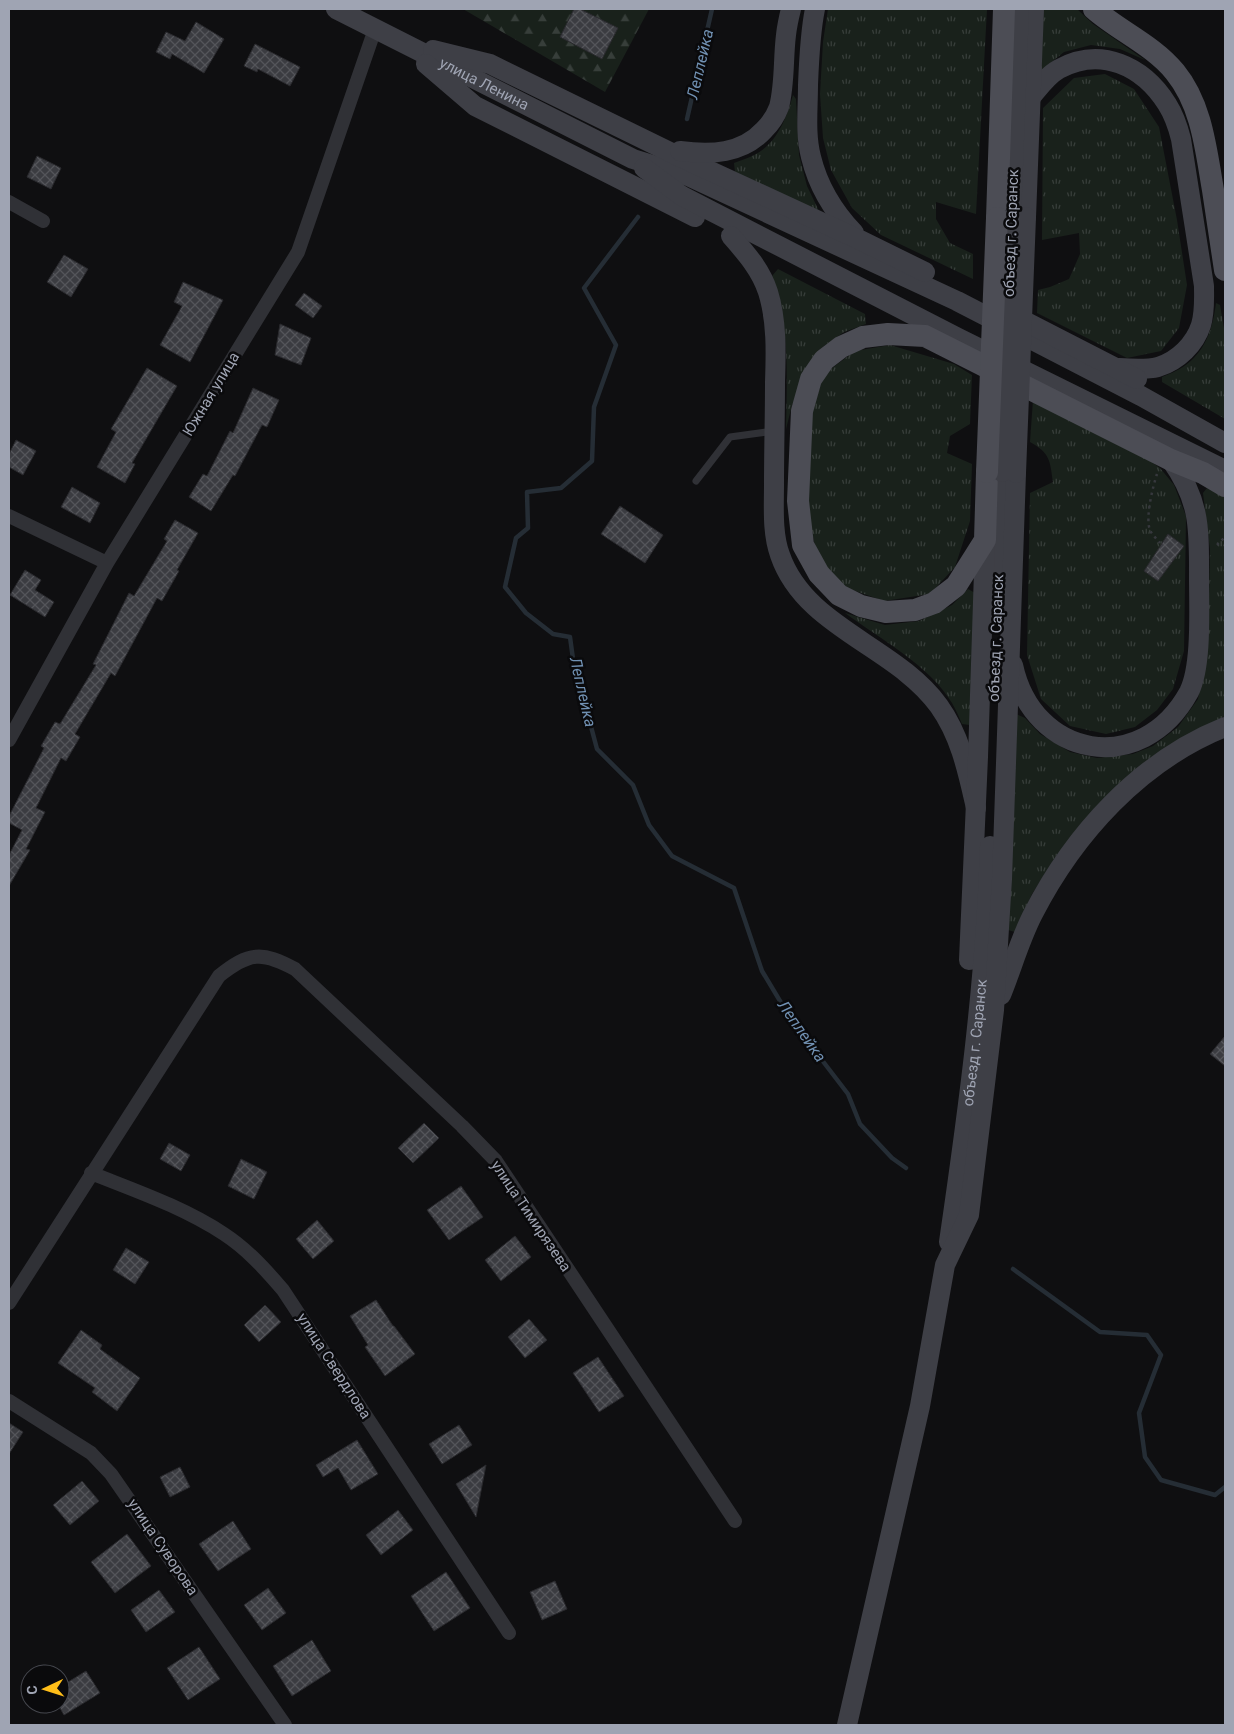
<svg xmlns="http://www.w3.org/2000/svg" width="1234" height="1734" viewBox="0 0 1234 1734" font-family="Roboto,sans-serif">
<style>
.grass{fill:url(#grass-tufts)}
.forest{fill:url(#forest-firs)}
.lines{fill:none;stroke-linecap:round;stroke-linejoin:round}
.stream{stroke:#252d35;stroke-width:4.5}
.building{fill:url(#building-cross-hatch);stroke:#29292d}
.path{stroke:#36383d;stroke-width:2.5;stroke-dasharray:2.5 4;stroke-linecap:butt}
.lane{stroke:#303136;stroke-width:7}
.street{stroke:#303136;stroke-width:14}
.secondary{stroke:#3e3f46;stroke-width:20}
.primary{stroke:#4c4d55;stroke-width:22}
.secondary-bridge{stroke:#3e3f46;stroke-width:20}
.primary-bridge{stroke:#4c4d55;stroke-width:22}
.labels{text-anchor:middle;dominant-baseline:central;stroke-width:5;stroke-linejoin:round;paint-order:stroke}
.street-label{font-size:15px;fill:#9fa4b3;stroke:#0a0a0c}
.water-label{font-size:16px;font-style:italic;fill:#7191b3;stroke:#0a0a0c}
</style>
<defs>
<pattern id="grass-tufts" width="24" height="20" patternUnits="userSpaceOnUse" patternTransform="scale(1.25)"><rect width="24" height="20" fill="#19211b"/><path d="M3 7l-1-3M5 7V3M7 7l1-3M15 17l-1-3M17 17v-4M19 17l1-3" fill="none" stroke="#373e3a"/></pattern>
<pattern id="forest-firs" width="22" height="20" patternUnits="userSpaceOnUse" patternTransform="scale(1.25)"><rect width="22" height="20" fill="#19211b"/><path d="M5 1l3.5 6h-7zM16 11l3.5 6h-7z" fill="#373e3a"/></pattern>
<pattern id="building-cross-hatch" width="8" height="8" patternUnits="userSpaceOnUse" patternTransform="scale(1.25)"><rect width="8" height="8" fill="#3b3c41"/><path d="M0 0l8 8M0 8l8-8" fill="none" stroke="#54555a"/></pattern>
</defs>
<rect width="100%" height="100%" fill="#0f0f11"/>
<path class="grass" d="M828 9H987L976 214 936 202V219L950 243 973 254V279L881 235 852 208 831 170 823 138 820 94 823 42Z
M1041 9H1077L1093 24 1145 60 1120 49 1091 45 1064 52 1038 73Z
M1105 74 1134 89 1159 127 1177 220 1187 285 1179 328 1161 351 1127 358 1037 313 1038 290 1050 287 1069 279 1080 254 1079 233 1042 240 1043 108 1074 78Z
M793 95 796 99 799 155 807 186 820 213 735 172 734 163C741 160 749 158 756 154 777 143 787 117 793 95Z
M778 269 865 314 866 324 844 332 824 346 792 405 786 429C787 375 790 328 772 276Z
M1216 303 1220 305 1225 334V419L1162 382V377C1169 374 1177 371 1183 367 1205 353 1213 328 1216 303Z
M890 345 954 364 972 375 970 424 950 436 947 453 972 464 970 521 955 567 930 594 884 601 844 587 817 556 807 507 811 416 824 374 855 351Z
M1033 400 1135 450 1160 468 1174 485 1186 516 1184 651 1173 689 1157 710 1135 727 1106 734 1070 726 1041 699 1027 655 1030 493 1053 482C1050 460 1050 453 1030 442Z
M1207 488 1225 497V716L1171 745 1057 855 1032 894 1015 932 1008 930 1016 714 1025 718 1040 734 1070 752 1097 758 1133 754 1153 746 1178 727 1198 699 1208 640 1210 549 1203 493Z
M968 589 975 593 970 725 962 724C959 717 956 710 952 703 930 666 879 638 845 613L885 625 919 621 952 605Z"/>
<path class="forest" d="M463 9H649L605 92Z"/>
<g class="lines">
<path class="stream" d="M687 119 712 9
M638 217 584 288 616 345 594 407 592 461 561 488 527 492 528 528 516 538 505 587 526 613 553 634 570 637 573 659 597 749 633 785 649 825 672 856 734 888 762 971 792 1021 848 1094 860 1124 892 1158 906 1168
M1013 1269 1100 1332 1147 1335 1161 1355 1139 1413 1145 1457 1161 1480 1215 1495 1225 1487"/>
</g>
<path class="building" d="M574 9H580L618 28 602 59 560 37Z
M196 22 224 39 204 73 172 54 170 59 156 52 166 32 185 41Z
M255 44 300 67 290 86 258 69 257 72 244 66Z
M37 156 61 168 51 189 27 177Z
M64 255 88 269 71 297 47 282Z
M183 282 223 300 190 362 160 345 182 306 174 302Z
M304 293 322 306 313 318 295 305Z
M280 324 311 338 301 365 275 355Z
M147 368 177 386 132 463 135 464 125 483 97 467 116 432 111 429Z
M253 388 279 400 267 427 262 425 235 476 233 475 211 511 189 497 203 474 207 476 230 431 233 433Z
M16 440 36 451 23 475 9 467V454Z
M72 487 100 503 90 523 61 507Z
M620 506 663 535 645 563 601 534Z
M175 520 198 533 177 570 179 571 162 601 157 598 115 676 111 673 75 734 80 737 66 761 61 758 36 808 45 812 26 849 30 850 9 886V855L22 830 9 823V816L44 748 41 746 55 722 60 724 96 665 93 664 129 593 134 596 167 541 164 539Z
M1168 534 1184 546 1158 581 1144 571Z
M25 570 41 580 35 590 54 602 45 617 10 595Z
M1225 1036V1066L1210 1054Z
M424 1123 439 1138 413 1163 398 1148Z
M169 1143 190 1155 181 1171 160 1159Z
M241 1159 267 1172 254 1199 228 1186Z
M461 1186 483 1217 449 1240 427 1210Z
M317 1220 334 1241 313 1259 296 1239Z
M515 1236 531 1257 501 1281 485 1260Z
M126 1248 149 1262 135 1284 113 1270Z
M376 1300 393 1326H394L415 1354 385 1376 365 1347 368 1345 350 1316Z
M265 1305 281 1322 259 1342 244 1325Z
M529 1319 547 1340 525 1358 508 1337Z
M81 1330 102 1345 100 1349 140 1378 117 1411 92 1392 95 1388 58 1363Z
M598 1357 624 1396 599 1412 573 1373Z
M9 1423 23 1432 9 1454Z
M459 1425 472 1445 442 1464 429 1444Z
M357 1440 378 1474 351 1490 338 1468 323 1477 316 1465Z
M486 1465 476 1517 456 1484Z
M180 1467 190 1487 170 1497 160 1477Z
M82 1481 99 1501 70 1525 53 1505Z
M398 1510 413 1530 381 1555 366 1535Z
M233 1521 251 1549 218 1571 199 1544Z
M127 1534 151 1566 115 1593 91 1562Z
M446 1572 470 1608 434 1631 411 1596Z
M555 1581 567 1609 542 1620 530 1592Z
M268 1588 286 1613 262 1630 244 1605Z
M159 1590 175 1612 146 1632 131 1610Z
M312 1640 331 1671 292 1696 273 1666Z
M199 1647 220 1679 188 1700 167 1668Z
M86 1671 100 1693 64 1715 60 1708V1687Z"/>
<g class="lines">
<path class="path" d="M1157 474C1153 486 1145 518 1150 530 1152 535 1157 539 1160 543
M1217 545 1225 537"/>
<path class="lane" d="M696 481 730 437 774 431"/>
<path class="street" d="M9 202 43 221
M9 516 107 563
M9 740 107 563 298 252 375 29
M91 1173C136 1191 183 1207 224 1234 247 1249 265 1269 283 1290L509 1633
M9 1303 219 976C249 952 262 951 295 969L462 1126 496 1161 735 1521
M9 1401 91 1453 111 1474 285 1725"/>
<g class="secondary">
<path id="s1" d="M336 9 633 159 688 176 957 301 1141 396 1225 443"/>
<path d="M815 9C810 33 809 60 808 85 808 109 805 134 811 157 818 186 834 212 854 233"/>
<path d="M433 50 490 64 680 157 860 240 925 272"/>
<path d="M426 64 475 106 695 217"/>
<path d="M1032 96C1040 86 1048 75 1059 69 1101 46 1143 66 1167 104 1174 115 1178 127 1181 139L1204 286C1204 299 1205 312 1201 325 1195 344 1178 361 1158 367 1146 370 1132 369 1119 368"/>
<path d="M680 151C711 155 742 154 764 130 770 124 776 115 779 107 785 84 783 59 786 35 787 26 789 17 791 9"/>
<path d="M644 168 682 196 958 338 1225 470"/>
<path d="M1026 217 1034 9"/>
<path d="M1011 218 1019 9"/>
<path d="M731 236C746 253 761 270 768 292 777 321 776 353 775 382 775 416 774 450 774 484 774 507 772 533 780 555 805 628 896 646 939 706 961 737 968 773 976 808"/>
<path d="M1007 312 1137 379"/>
<path d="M997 600 1002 472"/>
<path d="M1013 665C1033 759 1142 778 1189 692 1202 666 1199 609 1199 579 1199 530 1201 502 1171 460"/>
<path d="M969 960 978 757 985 540"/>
<path d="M1001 995C1012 968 1020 939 1033 914 1074 834 1140 761 1225 727"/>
<path id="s2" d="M949 1242C968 1111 986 979 990 846"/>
<path d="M847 1725 920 1406 945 1265 969 1215 994 1010 1002 879 1016 473"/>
</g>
<path class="primary" d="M1094 9C1119 31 1153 45 1175 72 1202 105 1206 150 1213 190 1217 217 1221 243 1225 270
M997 218 1004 9
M987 472 985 540 956 586 934 603 915 610 886 612 861 606 839 595 819 574 803 545 798 501 802 411 811 379 824 360 841 347 863 337 888 334 925 336 1171 460 1203 473 1225 486"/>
<path class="secondary-bridge" d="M1002 472 1011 218
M1016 473 1026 217"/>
<path class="primary-bridge" d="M987 472 997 218"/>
</g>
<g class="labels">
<g class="street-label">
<text stroke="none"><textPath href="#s1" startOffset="166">улица Ленина</textPath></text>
<text transform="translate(1011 233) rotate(-88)">объезд г. Саранск</text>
<text transform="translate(211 394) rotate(-59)">Южная улица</text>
<text transform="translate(996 638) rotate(-88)">объезд г. Саранск</text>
<text stroke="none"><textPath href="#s2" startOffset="201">объезд г. Саранск</textPath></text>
<text transform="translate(531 1216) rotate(56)">улица Тимирязева</text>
<text transform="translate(334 1366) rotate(57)">улица Свердлова</text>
<text transform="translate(163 1547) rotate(56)">улица Суворова</text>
</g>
<g class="water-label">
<text transform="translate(700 64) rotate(-77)">Леплейка</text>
<text transform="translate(583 692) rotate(77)">Леплейка</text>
<text transform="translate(802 1031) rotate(55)">Леплейка</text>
</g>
</g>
<rect width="1234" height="1734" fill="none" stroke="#9fa4b3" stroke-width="20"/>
<g transform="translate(45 1689) rotate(266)"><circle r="24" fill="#0a0a0c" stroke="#46484f"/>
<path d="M0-4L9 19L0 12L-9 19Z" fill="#ffbe19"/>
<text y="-8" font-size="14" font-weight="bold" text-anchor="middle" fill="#9fa4b3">С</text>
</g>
</svg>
